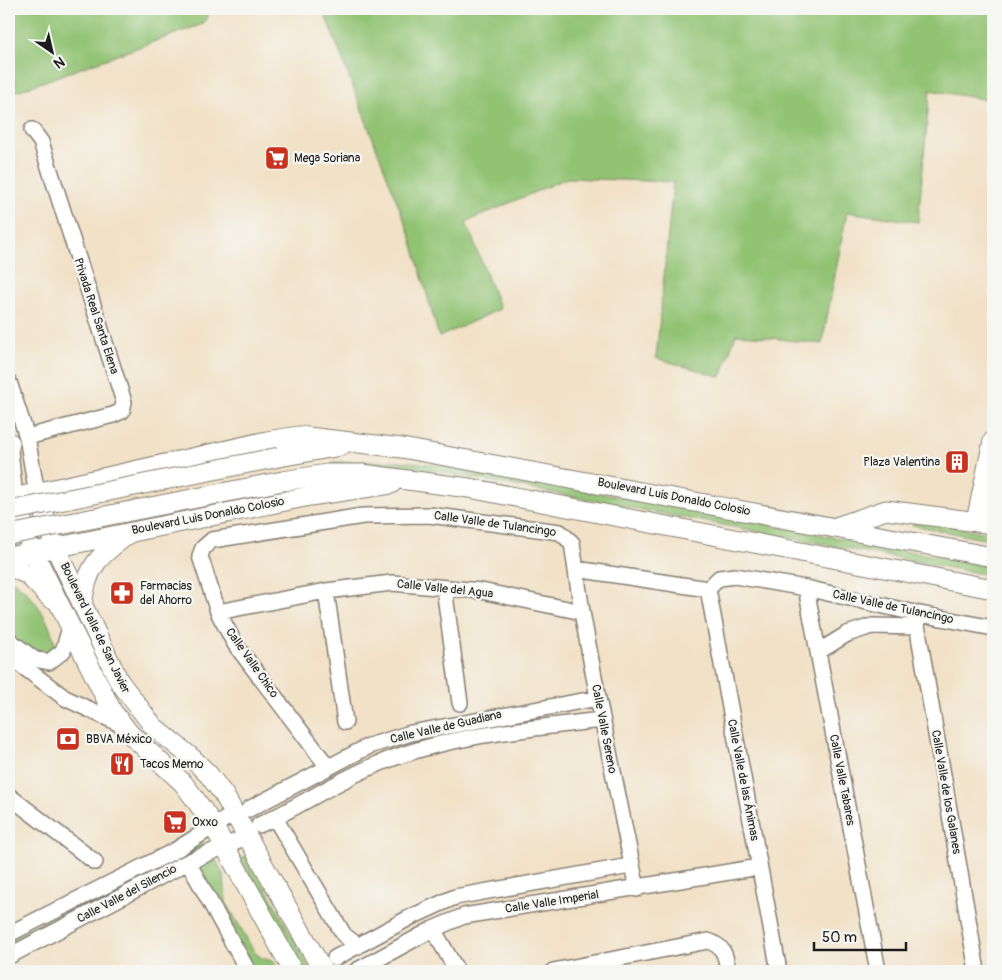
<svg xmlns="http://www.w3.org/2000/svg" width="1002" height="980" viewBox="0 0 1002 980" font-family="Pangolin,sans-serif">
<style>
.green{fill:#92c373;stroke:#577048}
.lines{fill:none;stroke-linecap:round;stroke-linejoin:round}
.minor-casing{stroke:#867e71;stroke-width:18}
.major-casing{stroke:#867e71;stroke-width:21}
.minor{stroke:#fff;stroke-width:15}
.major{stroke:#fff;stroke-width:19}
.major-bridge-casing{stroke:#867e71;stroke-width:21;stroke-linecap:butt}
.major-bridge{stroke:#fff;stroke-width:19}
.labels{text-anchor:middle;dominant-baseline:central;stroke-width:4.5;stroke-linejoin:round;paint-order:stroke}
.poi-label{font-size:12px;fill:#1c1c1c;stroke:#f6f6f2;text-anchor:start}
.street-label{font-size:12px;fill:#1c1c1c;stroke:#f6f6f2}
</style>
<rect width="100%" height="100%" fill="#f6f6f2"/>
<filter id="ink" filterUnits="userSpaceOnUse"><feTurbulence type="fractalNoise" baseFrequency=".02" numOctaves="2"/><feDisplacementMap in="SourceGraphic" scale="10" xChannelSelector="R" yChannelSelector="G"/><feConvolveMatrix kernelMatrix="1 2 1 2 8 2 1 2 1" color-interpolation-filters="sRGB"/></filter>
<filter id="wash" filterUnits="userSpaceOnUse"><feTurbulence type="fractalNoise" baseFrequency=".0096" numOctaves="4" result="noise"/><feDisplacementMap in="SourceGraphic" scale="20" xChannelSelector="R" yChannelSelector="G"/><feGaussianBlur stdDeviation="1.12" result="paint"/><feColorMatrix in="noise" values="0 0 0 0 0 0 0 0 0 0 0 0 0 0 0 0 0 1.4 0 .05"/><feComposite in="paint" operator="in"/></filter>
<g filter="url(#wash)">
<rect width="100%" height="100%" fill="#f1e1c6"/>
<path class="green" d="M9 9H212L203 24 9 94Z
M323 9H993V101L930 90 918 222 847 212 822 344 736 334 721 377 656 358 673 182 567 178 466 222 500 309 439 337 411 238Z
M398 461 467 468 993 567V576L431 470 397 466 333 465V462Z
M930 522 993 534V541L912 525 913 523Z
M9 579C33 591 51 622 56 649L42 658 9 641Z
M202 842 205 847 9 947V940Z
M248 855 311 971H303L241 859Z
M209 860H216L224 876 226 902 255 953 262 958 273 961 280 971H254L199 869 200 865Z"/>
</g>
<g filter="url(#ink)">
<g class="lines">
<defs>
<path id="minor" d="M9 382 27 437 37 494
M27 437 113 415 122 411 124 402 41 142 32 130
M9 441 15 498
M576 569 708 589
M444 588 460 703
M806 588 878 971
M708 589 779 971
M708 589 719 578 735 576 806 588 915 613 993 628
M326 591 345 722
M218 612 326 591 392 583 481 591 582 612
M915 613 977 971
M9 640 34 659 49 662 63 651 70 628
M818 652 847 634 872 626 917 627
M9 656 65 698 120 724
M328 767 235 644 218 612 200 556 203 548 212 540 363 516 429 515 560 532 572 543 582 612 598 698 637 889
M9 796 95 862
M249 809 369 746 411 733 598 698
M275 818 344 935 358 946
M259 825C299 807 336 781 378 764 446 735 529 729 602 720
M188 862 248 971
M433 929 457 971
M9 934 174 851 235 813
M9 956 188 862 248 836
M335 958 409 918 455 897 630 866
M356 971 433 929 464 916 759 867
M553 971 708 941C724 946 726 956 728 971"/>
<path id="major" d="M9 447 10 443
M279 457 341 446
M283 481 327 474H362L469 488 993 589
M37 494 55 547 119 681 153 726 192 758 209 775 224 795 323 971
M15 498 32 552 39 563 112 711 130 734 183 783 195 799 213 825 293 971
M9 499 267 441 299 436 402 448 993 557
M976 521 993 441
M836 527 886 510 993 524
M9 557 310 496 391 484
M9 566 28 575 50 598
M82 605C87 566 98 556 130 533"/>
</defs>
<use href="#minor" class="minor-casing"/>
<use href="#major" class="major-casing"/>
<use href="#minor" class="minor"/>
<use href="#major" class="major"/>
<defs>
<path id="major-bridge" d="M9 511 279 457
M9 535 283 481"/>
</defs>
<use href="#major-bridge" class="major-bridge-casing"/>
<use href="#major-bridge" class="major-bridge"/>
</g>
</g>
<defs>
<symbol id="supermarket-square" viewBox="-11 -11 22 22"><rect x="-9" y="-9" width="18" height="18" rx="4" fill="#c8321e" stroke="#f6f6f2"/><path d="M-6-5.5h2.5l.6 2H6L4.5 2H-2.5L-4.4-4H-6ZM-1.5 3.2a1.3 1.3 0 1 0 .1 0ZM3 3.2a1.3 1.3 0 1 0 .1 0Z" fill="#fff"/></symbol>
<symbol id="building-square" viewBox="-11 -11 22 22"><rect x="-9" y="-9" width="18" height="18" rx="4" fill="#c8321e" stroke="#f6f6f2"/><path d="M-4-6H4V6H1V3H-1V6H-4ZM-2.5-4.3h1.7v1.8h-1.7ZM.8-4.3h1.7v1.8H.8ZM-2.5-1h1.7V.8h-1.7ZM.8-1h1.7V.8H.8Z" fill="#fff"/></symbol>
<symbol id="pharmacy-square" viewBox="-11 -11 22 22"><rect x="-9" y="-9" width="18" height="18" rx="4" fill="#c8321e" stroke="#f6f6f2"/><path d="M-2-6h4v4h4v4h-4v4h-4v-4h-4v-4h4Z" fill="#fff"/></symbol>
<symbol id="bank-square" viewBox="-11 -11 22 22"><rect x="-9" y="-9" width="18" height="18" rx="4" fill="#c8321e" stroke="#f6f6f2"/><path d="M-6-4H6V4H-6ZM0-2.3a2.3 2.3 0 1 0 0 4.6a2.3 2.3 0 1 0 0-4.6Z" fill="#fff"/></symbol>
<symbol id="restaurant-square" viewBox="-11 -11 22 22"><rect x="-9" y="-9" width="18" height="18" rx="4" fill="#c8321e" stroke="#f6f6f2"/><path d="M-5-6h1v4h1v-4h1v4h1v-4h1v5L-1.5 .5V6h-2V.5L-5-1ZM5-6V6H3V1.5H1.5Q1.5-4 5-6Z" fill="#fff"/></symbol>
</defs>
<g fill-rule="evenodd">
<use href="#supermarket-square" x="263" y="144" width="28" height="28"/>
<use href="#building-square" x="943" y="448" width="28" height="28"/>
<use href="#pharmacy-square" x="108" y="579" width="28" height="28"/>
<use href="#bank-square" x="54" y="725" width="28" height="28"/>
<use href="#restaurant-square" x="108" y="750" width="28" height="28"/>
<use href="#supermarket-square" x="161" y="808" width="28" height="28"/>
</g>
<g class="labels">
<g class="poi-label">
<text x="294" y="158">Mega Soriana</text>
<text x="940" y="462" text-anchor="end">Plaza Valentina</text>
<text x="140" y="586">Farmacias<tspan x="140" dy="14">del Ahorro</tspan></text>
<text x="86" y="739">BBVA México</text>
<text x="140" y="764">Tacos Memo</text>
<text x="192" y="822">Oxxo</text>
</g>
<g class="street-label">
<text transform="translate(96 316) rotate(72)">Privada Real Santa Elena</text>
<text transform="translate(674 497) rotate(11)">Boulevard Luis Donaldo Colosio</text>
<text transform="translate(208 516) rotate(-11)">Boulevard Luis Donaldo Colosio</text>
<text transform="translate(495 524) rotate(8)">Calle Valle de Tulancingo</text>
<text transform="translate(445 589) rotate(6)">Calle Valle del Agua</text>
<text transform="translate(893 607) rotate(12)">Calle Valle de Tulancingo</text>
<text transform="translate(95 628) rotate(64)">Boulevard Valle de San Javier</text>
<text transform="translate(252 663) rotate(55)">Calle Valle Chico</text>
<text transform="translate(446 727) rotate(-13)">Calle Valle de Guadiana</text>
<text transform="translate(604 729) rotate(79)">Calle Valle Sereno</text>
<text transform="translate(743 780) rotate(79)">Calle Valle de las Ánimas</text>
<text transform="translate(842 780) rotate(79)">Calle Valle Tabares</text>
<text transform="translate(946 792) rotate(80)">Calle Valle de los Galanes</text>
<text transform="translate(127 894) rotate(-28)">Calle Valle del Silencio</text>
<text transform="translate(552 902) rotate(-9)">Calle Valle Imperial</text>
</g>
</g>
<rect width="1002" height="980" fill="none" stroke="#f6f6f2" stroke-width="30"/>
<g transform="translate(52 52) rotate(146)" stroke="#f6f6f2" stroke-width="4" paint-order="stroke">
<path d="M0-4L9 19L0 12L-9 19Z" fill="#1c1c1c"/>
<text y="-8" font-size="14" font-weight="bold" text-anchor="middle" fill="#1c1c1c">N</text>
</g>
<path d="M814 942v8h92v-8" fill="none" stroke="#1c1c1c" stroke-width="2.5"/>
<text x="822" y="942" font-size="15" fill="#1c1c1c" stroke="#f6f6f2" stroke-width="4" paint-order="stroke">50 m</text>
</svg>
